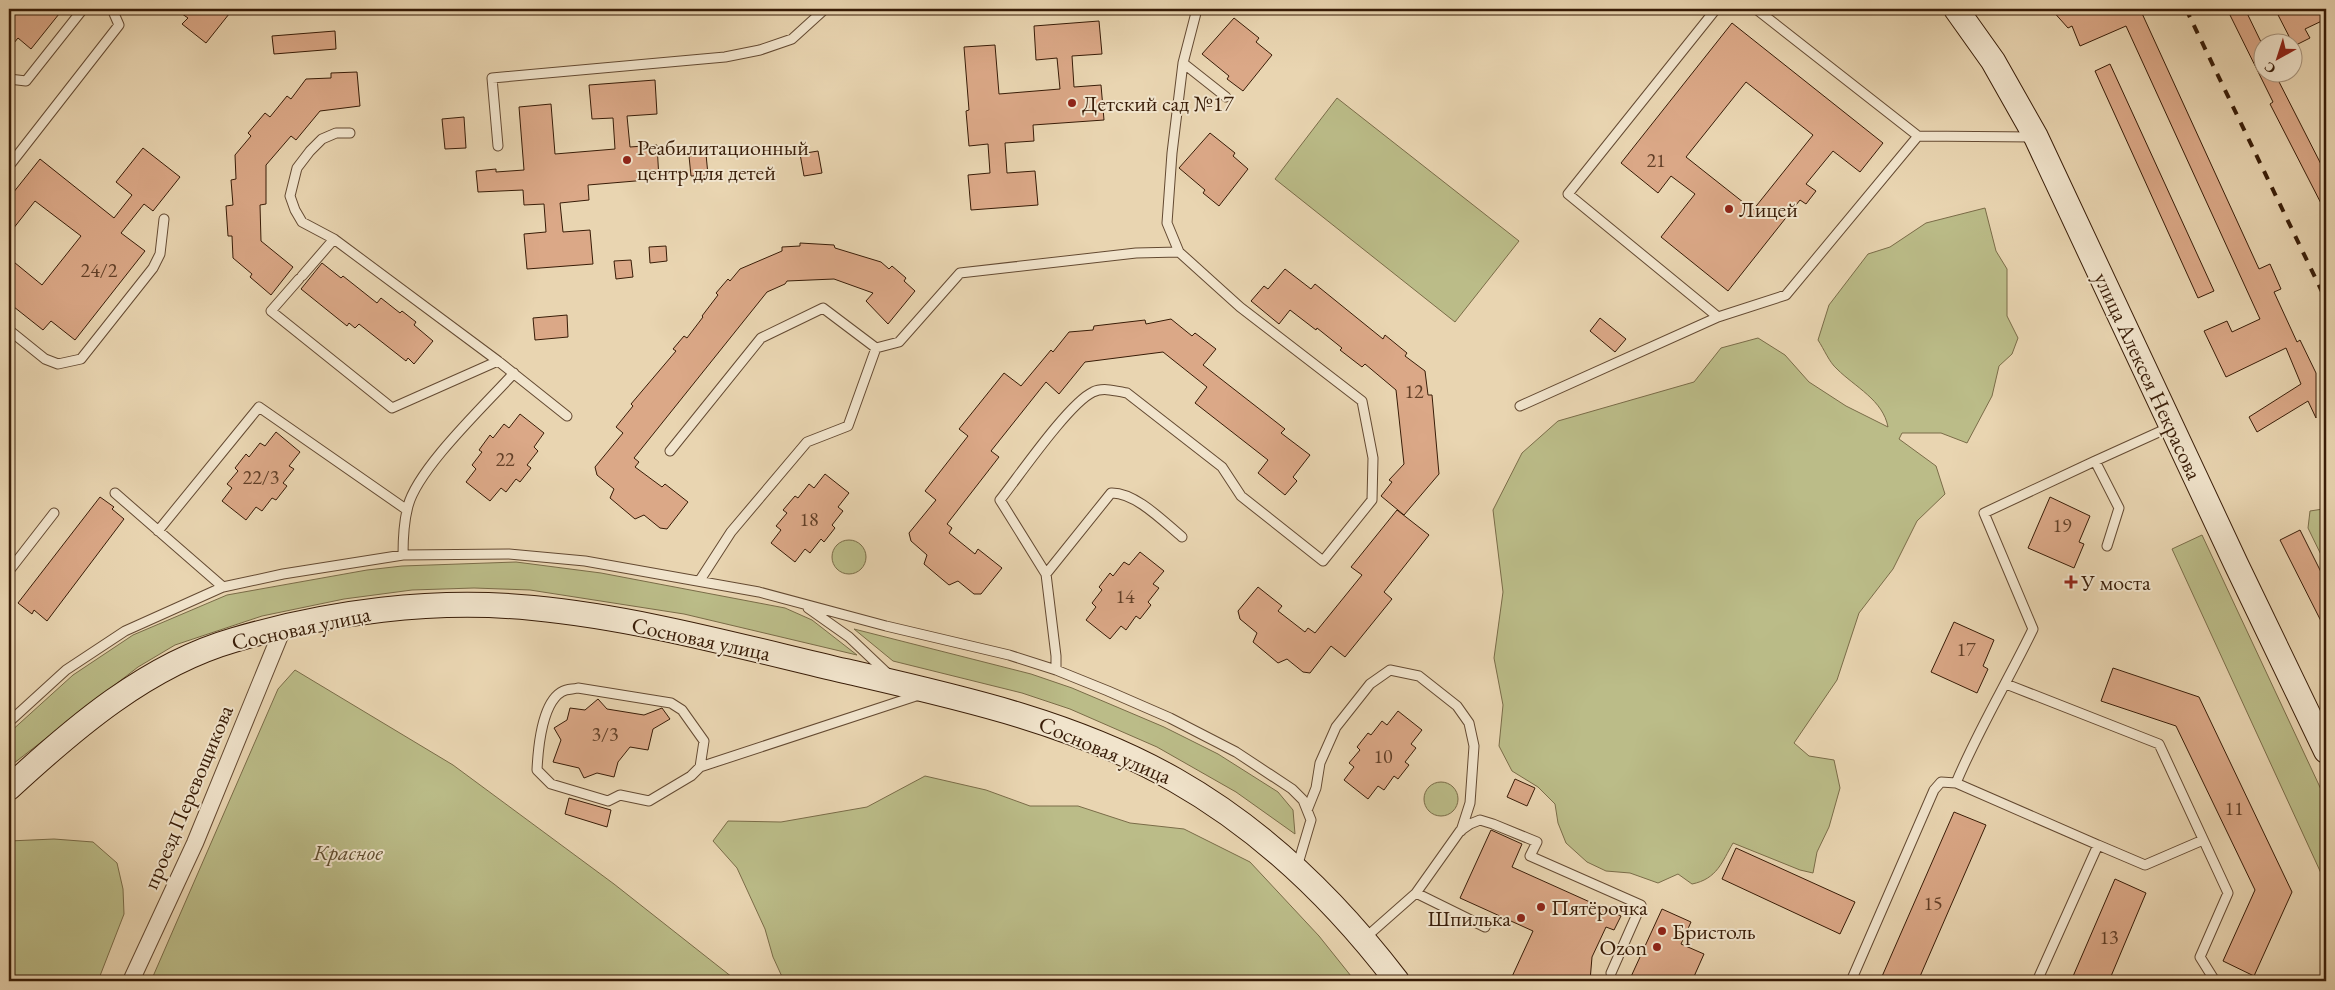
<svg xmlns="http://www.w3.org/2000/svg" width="2335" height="990" viewBox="0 0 2335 990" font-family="'EB Garamond',serif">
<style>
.green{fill:#bbbc88;stroke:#7a6c48}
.building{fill:#dba887;stroke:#381c07;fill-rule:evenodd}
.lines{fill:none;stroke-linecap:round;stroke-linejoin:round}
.lane-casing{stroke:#644a32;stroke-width:11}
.street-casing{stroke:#644a32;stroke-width:18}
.secondary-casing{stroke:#381c07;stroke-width:26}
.lane{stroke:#f1e4cc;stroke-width:9}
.street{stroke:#f1e4cc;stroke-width:16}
.secondary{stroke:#f1e4cc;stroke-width:24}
.rail{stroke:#381c07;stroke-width:4;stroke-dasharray:9 9;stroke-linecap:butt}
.poi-dot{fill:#8f2418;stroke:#f1e4cc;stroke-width:2}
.labels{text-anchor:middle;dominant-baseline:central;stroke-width:4;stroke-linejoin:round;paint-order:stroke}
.number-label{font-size:20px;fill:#613f27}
.poi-label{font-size:22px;fill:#381c07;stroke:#f1e4cc;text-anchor:start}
.street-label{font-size:22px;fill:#381c07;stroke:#f1e4cc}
.park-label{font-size:22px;font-style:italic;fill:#5f4c2e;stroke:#f1e4cc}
</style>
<rect width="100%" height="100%" fill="#e9d5b1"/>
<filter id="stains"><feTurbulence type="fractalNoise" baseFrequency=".004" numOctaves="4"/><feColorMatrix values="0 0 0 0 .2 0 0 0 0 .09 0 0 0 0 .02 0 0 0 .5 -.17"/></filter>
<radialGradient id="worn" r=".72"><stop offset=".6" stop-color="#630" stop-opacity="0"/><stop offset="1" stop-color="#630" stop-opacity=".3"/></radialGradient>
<path class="green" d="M1337 98 1519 241 1455 322 1275 179Z
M1985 208 1996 251 2007 269V316L2018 338 2012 354 1999 366 1992 396 1967 443 1941 433H1902L1899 439 1936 466 1945 494 1917 521 1893 569 1859 613 1837 680 1794 743 1809 756 1834 760 1840 788 1829 827 1817 852 1813 873 1800 870 1733 843C1722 862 1717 879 1692 884L1678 874 1658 883 1630 873 1606 871 1587 862 1566 843 1558 823 1555 804 1538 787 1512 771 1499 746 1503 705 1494 658 1503 592 1493 510 1522 453 1558 421 1694 382 1721 348 1758 338 1785 355 1809 382 1846 406 1888 427C1883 400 1855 387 1837 369 1829 362 1824 349 1818 340L1829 305 1868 254 1890 247 1926 223Z
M2323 509 2326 511V565L2308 528 2310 511Z
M2202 535 2326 800V884L2172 549Z
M832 557a17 17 0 1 1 34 0a17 17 0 1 1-34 0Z
M516 562 601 573 785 608 812 620 857 655 684 614 530 590 474 588 412 590 344 599 262 616 175 645 138 667 9 767V733L73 675 133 635 227 595 367 570 402 566Z
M854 629 1031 674 1072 688 1164 727 1218 754 1278 792 1293 810 1295 834 1236 792 1157 747 1070 709 1022 693 893 661Z
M295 670 453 765 614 884 737 981H151L278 689Z
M925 776 986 790 1030 806H1078L1130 823 1184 829 1250 862 1319 936 1355 981H784L773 957 765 929 737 868 713 841 728 821 781 822 867 807Z
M1424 799a17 17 0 1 1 34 0a17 17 0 1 1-34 0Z
M54 839 93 842 117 863 123 889 124 914 98 981H9V841Z"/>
<path class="building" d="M9 9H63L31 49 18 38 9 49Z
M175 9H233L206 43 182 24 188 18Z
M2051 9H2074L2078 13 2086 9H2140L2259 269 2270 264 2281 289 2274 292 2297 342 2300 340 2316 373V418L2308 401 2257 432 2249 417 2301 384 2286 348 2226 377 2204 331 2227 321 2232 332 2260 319 2126 26 2080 46 2072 26 2068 28Z
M2227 9H2245L2262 44V72H2274L2326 174V213L2270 104 2273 102Z
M2275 9H2326V19L2305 29 2310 38 2294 46Z
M1234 18 1259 38 1256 42 1272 55 1243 91 1227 79 1229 76 1202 54Z
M1099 21 1102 54 1072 56 1074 87 1101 85 1104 120 1033 125 1034 141 1005 143 1007 173 1035 171 1038 205 971 210 968 175 990 173 988 144 969 146 966 111 969 110 964 47 995 45 999 94 1060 89 1057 58 1036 60 1034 26Z
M1732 23 1883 143 1860 172 1833 151 1806 184 1816 191 1806 204 1800 200 1728 291 1661 237 1695 194 1671 176 1658 193 1621 163ZM1746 82 1813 135 1753 210 1686 157Z
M335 31 336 49 274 54 272 36Z
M2110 64 2214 291 2198 298 2095 71Z
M357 72 360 106 320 111 296 140 291 136 266 165V204L260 205 261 241 293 267 271 295 250 277 252 274 233 258 232 236H228L226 206 233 205 231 180 236 179 235 155 251 136 248 133 265 113 270 117 287 96 291 99 306 79 331 78V73Z
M655 80 657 114 627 116 630 147 657 145 659 179 588 185 589 200 560 203 563 232 590 230 593 264 527 269 524 234 546 232 544 204 524 205 523 190 478 192 476 171 496 169V172L524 170 519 107 551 104 555 154 615 149 613 118 592 119 589 85Z
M464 117 466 148 445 149 442 119Z
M1210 133 1235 153 1233 156 1248 169 1219 206 1203 193 1205 190 1179 168Z
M143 148 180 177 153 211 144 204 121 233 145 251 75 340 51 321 43 330 9 303V258L42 285 81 236 35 201 9 234V198L40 159 114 218 132 195 116 182Z
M818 151 822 173 804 176 800 154Z
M706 154 708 175 691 176 689 156Z
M800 243 834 245 835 248 881 262 889 269 892 266 906 278 904 281 915 291 888 324 866 301 873 293 834 279 787 281 785 284 767 292 634 458 639 462 635 467 662 487 665 484 688 502 667 529 660 528 644 515 635 519 610 498 614 489 597 475 595 467 623 433 616 427 633 406 631 404 676 351 673 349 684 336 687 338 703 317 702 316 718 295 716 293 728 279 730 281 740 269 782 251V247L800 246Z
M666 246 667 261 650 263 649 247Z
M631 260 633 277 616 279 614 261Z
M322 263 341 278 343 276 377 303 381 298 400 313 402 311 416 322 414 325 433 341 414 364 408 358 406 361 359 324 355 328 349 323 347 326 301 289Z
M1285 269 1311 289 1315 284 1383 339 1385 335 1407 353 1405 356 1425 371 1428 395H1432L1439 474 1404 515 1381 496 1392 482 1389 480 1404 464 1396 390 1365 364 1362 367 1340 350 1342 348 1317 328 1316 330 1290 310 1279 324 1251 301 1264 286 1268 289Z
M567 315 568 337 535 340 533 318Z
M1600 318 1626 339 1615 352 1590 331Z
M1171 319 1192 336 1195 333 1216 349 1203 365 1285 429 1281 433 1310 455 1293 477 1297 481 1285 495 1258 473 1268 460 1195 403 1207 387 1163 352 1085 362 1059 394 1046 382 991 451 999 457 947 524 952 528 949 533 975 554 978 549 1002 568 981 594H974L958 581 949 585 924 564 927 555 911 541 909 533 936 500 925 491 968 436 959 429 1004 373 1021 386 1051 350 1053 352 1069 332 1093 330 1094 326 1145 320 1146 324Z
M520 414 544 433 534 447 538 451 527 465 531 468 520 482 516 479 506 492 501 488 490 501 466 482 476 469 472 465 482 452 479 450 490 435 493 438 504 424 509 428Z
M276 432 300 452 289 466 294 469 283 483 287 486 276 500 272 498 262 511 256 507 246 520 222 501 232 488 227 484 238 471 235 468 246 454 249 457 260 443 265 446Z
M825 474 849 493 838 507 843 511 832 525 835 528 824 542 821 539 810 553 805 549 795 562 771 543 781 530 776 526 787 513 783 510 795 496 798 498 809 484 814 488Z
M100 497 114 507 112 509 124 519 47 621 34 610 32 614 18 603Z
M2050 497 2090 516 2079 542 2084 544 2074 568 2028 548Z
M1397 510 1429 535 1384 592 1392 599 1345 657 1331 646 1310 673 1303 672 1287 659 1278 663 1253 642 1257 633 1240 619 1238 611 1258 587 1282 606 1278 611 1305 632 1308 628 1315 633 1362 575 1351 567Z
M2300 530 2326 582V631L2280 540Z
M1140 552 1164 571 1153 584 1159 588 1148 602 1151 605 1140 619 1136 616 1126 630 1121 626 1110 639 1086 620 1096 607 1092 603 1102 590 1099 587 1110 573 1113 576 1124 562 1129 565Z
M1954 622 1994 640 1983 666 1988 669 1977 693 1931 672Z
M2113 668 2199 697 2292 892 2254 976 2223 961 2255 890 2176 726 2101 701Z
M598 699 607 709 644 715 662 708 670 719 653 729 648 750 630 747 618 762 614 777 597 773 584 778 579 768 553 762 561 740 554 728 567 720 570 708 585 710Z
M1398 711 1422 730 1411 744 1416 748 1405 762 1409 765 1398 779 1394 776 1384 790 1378 786 1368 799 1344 780 1354 767 1349 763 1360 750 1357 747 1368 733 1371 735 1382 721 1387 725Z
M1515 779 1535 788 1527 806 1507 797Z
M569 798 611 810 607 827 565 814Z
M1954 812 1986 825 1918 981H1880Z
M1491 830 1522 844 1512 867 1621 916 1614 930 1606 927 1592 957 1590 981H1510L1533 931 1460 898Z
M1736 848 1855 902 1840 934 1722 879Z
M2115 879 2146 893 2109 981H2071Z
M1662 909 1691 922 1681 944 1704 954 1692 981H1629Z"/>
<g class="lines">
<defs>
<path id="lane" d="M1197 9 1183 63 1226 97
M1716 9 1568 194 1718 317 1786 295 1918 136
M1756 9 1918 136 2033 137
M9 79 26 81 83 9
M350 133H336L322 139 310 151 297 168 290 196 295 210 302 222 334 239 498 361 567 416
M498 146 492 78 725 57 760 50 792 39 825 9
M9 166 119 25 112 9
M302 276 334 239
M299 279 271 311 392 408 498 361
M9 330 45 359 58 364 81 359 153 268 160 254 164 219
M876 348 899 342 960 273 1136 253 1179 252
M1520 406 1718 317
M670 451 761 338 823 308 876 348 848 426 807 442 731 532 700 580
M115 493 223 587
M158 531 259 407 407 510
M2107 546 2119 508 2095 461 2170 427
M403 555C403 539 404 521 408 506 418 468 486 404 514 373
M9 571 54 513
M1046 574 1111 493C1135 492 1164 522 1182 537
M808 608 849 637 888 674
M1056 670V656L1046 574 1000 500C1019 476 1069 403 1093 392 1103 387 1116 391 1127 393L1222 467 1241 496 1323 561 1372 500 1373 458 1362 401 1240 307 1179 252 1167 223 1172 153 1183 63
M2006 684 2159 744 2228 893 2200 957 2215 981
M9 722 66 670 125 631 223 587 283 574 403 555 509 554 585 561 759 592 886 626 1009 655 1056 670 1108 691 1170 718 1236 752 1292 789 1303 800 1311 820 1297 867
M700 767 704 741 682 710 671 703 578 688C574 689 570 689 566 690 542 697 538 749 537 770L551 784 608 801 620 795 649 801 691 776 700 767 919 695
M1956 783 2098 845 2037 981
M1308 808 1316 788 1320 763 1336 727 1370 684 1390 670 1419 676 1457 706 1469 723 1474 746 1470 803 1461 831
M2098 845 2145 865 2203 840
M1416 893 1485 927
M1365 938 1416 893 1460 831 1470 824 1480 820 1493 824 1537 842 1530 856 1641 905 1611 973
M1851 981 1934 790 1941 782 1956 783C1978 730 2008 681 2033 629L1984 513 2095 461"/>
<path id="street" d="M131 981 195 843 283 628"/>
<path id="secondary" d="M1956 9 1993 61 2036 137 2236 564 2326 751
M9 788C74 728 147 665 234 640 329 612 434 598 533 608 638 618 742 647 845 671 958 697 1073 722 1175 780 1263 830 1336 901 1397 981"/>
</defs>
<use href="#lane" class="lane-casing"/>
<use href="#street" class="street-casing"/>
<use href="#secondary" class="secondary-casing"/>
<use href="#lane" class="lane"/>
<use href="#street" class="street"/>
<use href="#secondary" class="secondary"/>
<path class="rail" d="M2186 9 2326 300"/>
</g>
<g class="poi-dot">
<circle cx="1072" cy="103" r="5"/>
<circle cx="627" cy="160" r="5"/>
<circle cx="1729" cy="209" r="5"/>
<path d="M2068.5 574.5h5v5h5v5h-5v5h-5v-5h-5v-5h5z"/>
<circle cx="1541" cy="907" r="5"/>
<circle cx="1521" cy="918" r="5"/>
<circle cx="1662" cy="931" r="5"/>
<circle cx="1657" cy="947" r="5"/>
</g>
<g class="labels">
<g class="number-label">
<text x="1656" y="160">21</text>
<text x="99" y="270">24/2</text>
<text x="1414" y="391">12</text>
<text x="505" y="459">22</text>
<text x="261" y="477">22/3</text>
<text x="809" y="519">18</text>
<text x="2062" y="525">19</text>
<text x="1125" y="596">14</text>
<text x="1966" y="649">17</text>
<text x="605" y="734">3/3</text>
<text x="1383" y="756">10</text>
<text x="2234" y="808">11</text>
<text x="1933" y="903">15</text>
<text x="2109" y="937">13</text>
</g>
<g class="poi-label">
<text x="1082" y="103">Детский сад №17</text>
<text x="637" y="147">Реабилитационный<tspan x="637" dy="25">центр для детей</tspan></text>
<text x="1739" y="209">Лицей</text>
<text x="2081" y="582">У моста</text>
<text x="1551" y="907">Пятёрочка</text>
<text x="1511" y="918" text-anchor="end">Шпилька</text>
<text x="1672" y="931">Бристоль</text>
<text x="1647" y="947" text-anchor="end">Ozon</text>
</g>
<g class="street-label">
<text transform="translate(2148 376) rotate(65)">улица Алексея Некрасова</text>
<text transform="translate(301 628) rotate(-12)">Сосновая улица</text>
<text transform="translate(701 639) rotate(12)">Сосновая улица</text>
<text transform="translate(1105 750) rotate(23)">Сосновая улица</text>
<text transform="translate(188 797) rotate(-67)">проезд Перевощикова</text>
</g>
<g class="park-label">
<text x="348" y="852">Красное</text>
</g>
</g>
<rect width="2335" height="990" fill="none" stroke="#e9d5b1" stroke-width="30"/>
<rect x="10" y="10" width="2315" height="970" fill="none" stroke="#381c07" stroke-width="2.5"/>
<rect x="15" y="15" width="2305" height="960" fill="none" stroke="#381c07"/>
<g transform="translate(2278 58) rotate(219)"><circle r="24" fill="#f1e4cc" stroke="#a7947d"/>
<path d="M0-4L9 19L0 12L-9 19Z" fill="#8f2418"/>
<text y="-8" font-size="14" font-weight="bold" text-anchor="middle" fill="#381c07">С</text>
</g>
<rect width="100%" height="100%" filter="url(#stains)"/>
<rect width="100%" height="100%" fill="url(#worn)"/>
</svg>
